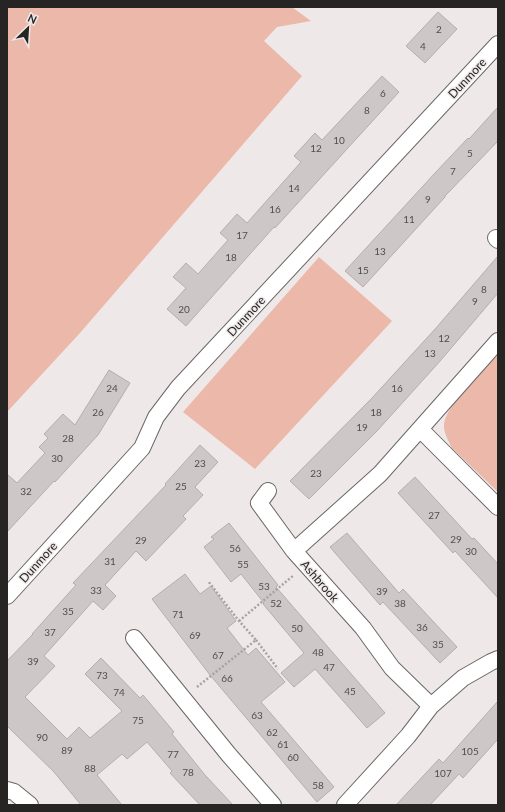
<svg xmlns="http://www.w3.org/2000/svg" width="505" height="812" viewBox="0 0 505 812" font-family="Lato,sans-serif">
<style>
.green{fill:#ebb8a9}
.building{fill:#cdc8c7;stroke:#b4afae}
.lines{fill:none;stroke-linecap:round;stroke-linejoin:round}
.street-casing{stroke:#6b6766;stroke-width:18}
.path{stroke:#a7a3a2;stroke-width:2.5;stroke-dasharray:2 2;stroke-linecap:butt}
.street{stroke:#fff;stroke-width:16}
.labels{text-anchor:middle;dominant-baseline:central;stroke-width:3;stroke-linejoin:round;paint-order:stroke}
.number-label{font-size:10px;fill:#504e4d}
.street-label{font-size:12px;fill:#272524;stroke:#eee9e8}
</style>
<rect width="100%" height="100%" fill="#eee9e8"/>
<path class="green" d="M7 7H292L311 21 277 27 264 41 302 76 80 333 7 412Z
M319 257 392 321 255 469 183 412Z
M498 355V492L452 448C449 442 445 435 444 428 442 407 483 370 498 355Z"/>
<path class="building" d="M438 12 457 29 425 63 406 46Z
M382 76 399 92 275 228 274 227 186 326 167 309 186 288 173 277 186 263 198 274 228 240 220 233 237 214 247 223 301 162 294 156 315 133 322 140Z
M498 107V141L445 196V197L363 287 345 271 435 173 468 138 469 139Z
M498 256V293L441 360 377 431 309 499 290 481 372 398 436 328Z
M109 370 130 383 98 435 55 482 54 481 7 532V474L17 483 45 453 39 447 48 438 44 434 63 414 75 425Z
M200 445 218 462 195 487 203 495 183 516 186 519 146 561 136 551 105 585 116 596 103 610 93 601 44 656 55 666 25 697 67 739 79 727 90 738 122 711 85 674 101 658 140 698 143 695 174 732 172 734 205 775 233 805H200L170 773 172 771 147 742 127 759 122 754 97 775 122 805H81L54 772 7 726V661L33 634H32L76 585 73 583 166 485 165 484Z
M415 477 472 539 474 538 498 564V598L455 551 453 553 398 493Z
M229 523 278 585 276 587 385 713 367 728 315 669 294 687 281 673 304 653 263 604 264 603 241 574 231 582 204 547 214 539 211 537Z
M347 533 399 593 403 589 457 647 440 663 383 602 380 605 330 547Z
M185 574 200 594 211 586 236 621 227 628 248 655 256 648 285 682 261 702 334 787 317 802 210 675 152 599Z
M498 701V739L463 778 459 774 430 805H396L439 759 443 763Z"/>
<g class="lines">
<defs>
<path id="street" d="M496 238 498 240
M420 429 498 507
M268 491 259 503 294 551
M7 596 142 448 156 417 178 388 498 44
M134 638 229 755 273 805
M431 706 392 668 363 628 294 551 380 474 498 341
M7 790 14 792 30 805
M345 805 408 736 431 706 463 678 491 662 498 659"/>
</defs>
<use href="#street" class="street-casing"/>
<path class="path" d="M239 621 294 575
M256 640 278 669
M197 687 256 640 239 621 208 581"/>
<use href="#street" class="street"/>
</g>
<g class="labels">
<g class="number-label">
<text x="439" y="29">2</text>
<text x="423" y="46">4</text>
<text x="383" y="93">6</text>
<text x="367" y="110">8</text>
<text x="339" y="140">10</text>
<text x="316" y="148">12</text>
<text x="470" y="153">5</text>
<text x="453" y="171">7</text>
<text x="294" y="188">14</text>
<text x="428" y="199">9</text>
<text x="275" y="209">16</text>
<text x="409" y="219">11</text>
<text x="242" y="235">17</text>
<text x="380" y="251">13</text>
<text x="231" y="257">18</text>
<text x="363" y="270">15</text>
<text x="484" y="289">8</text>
<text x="475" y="301">9</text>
<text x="184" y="309">20</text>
<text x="444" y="338">12</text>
<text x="430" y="353">13</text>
<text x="112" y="388">24</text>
<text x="397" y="388">16</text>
<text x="98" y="412">26</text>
<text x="376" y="412">18</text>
<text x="362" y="427">19</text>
<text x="68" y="438">28</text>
<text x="57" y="458">30</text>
<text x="200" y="463">23</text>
<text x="316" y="473">23</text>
<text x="181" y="486">25</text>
<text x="26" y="491">32</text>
<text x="434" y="515">27</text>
<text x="456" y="539">29</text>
<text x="141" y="540">29</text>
<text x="235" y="548">56</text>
<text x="471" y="551">30</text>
<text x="110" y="561">31</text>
<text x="243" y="564">55</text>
<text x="264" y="586">53</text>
<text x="96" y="590">33</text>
<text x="382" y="591">39</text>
<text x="276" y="603">52</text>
<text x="400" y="603">38</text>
<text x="68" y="611">35</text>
<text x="178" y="614">71</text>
<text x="422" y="627">36</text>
<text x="297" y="628">50</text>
<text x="50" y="632">37</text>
<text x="195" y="635">69</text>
<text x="438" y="644">35</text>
<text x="318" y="652">48</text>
<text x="218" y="655">67</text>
<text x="33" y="661">39</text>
<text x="329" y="667">47</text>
<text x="102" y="675">73</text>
<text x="227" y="678">66</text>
<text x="350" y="691">45</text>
<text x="119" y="692">74</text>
<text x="257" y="715">63</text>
<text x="138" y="720">75</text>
<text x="272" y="732">62</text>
<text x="42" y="737">90</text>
<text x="283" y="744">61</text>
<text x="67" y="750">89</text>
<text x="470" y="751">105</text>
<text x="173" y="754">77</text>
<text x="293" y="757">60</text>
<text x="90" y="768">88</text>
<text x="188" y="772">78</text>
<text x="443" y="773">107</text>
<text x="318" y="785">58</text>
</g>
<g class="street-label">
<text transform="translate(467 78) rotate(-47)">Dunmore</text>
<text transform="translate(246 316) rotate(-47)">Dunmore</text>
<text transform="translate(38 562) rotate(-48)">Dunmore</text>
<text transform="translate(320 581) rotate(49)">Ashbrook</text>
</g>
</g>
<rect width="505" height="812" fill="none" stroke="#272524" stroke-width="16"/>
<g transform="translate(28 28) rotate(25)" stroke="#eee9e8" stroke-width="3" paint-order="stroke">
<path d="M0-3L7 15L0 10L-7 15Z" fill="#272524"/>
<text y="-6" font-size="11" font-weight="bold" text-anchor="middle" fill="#272524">N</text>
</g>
</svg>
